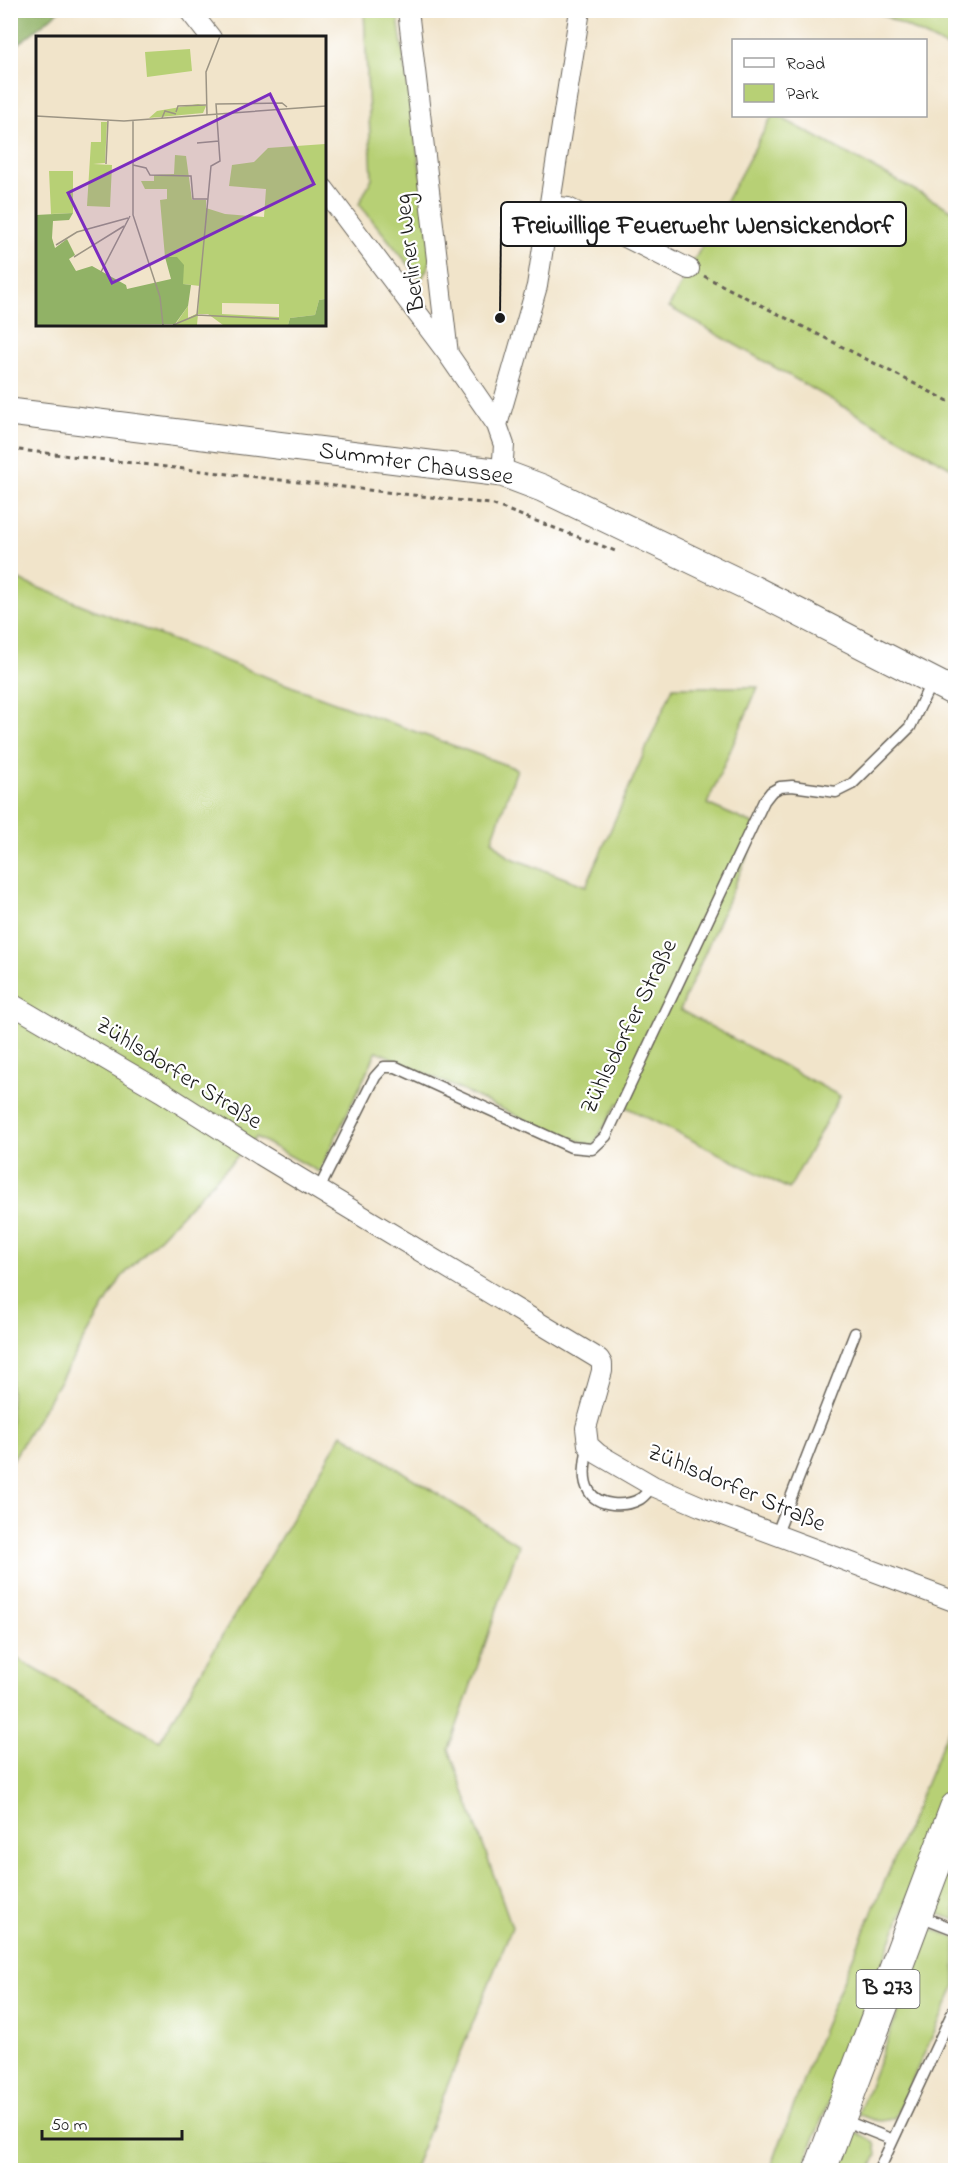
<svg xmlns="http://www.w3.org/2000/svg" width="966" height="2181" viewBox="0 0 966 2181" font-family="'Indie Flower',sans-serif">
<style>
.green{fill:#b7d075;stroke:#6a7648;stroke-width:1.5}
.forest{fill:#91b266;stroke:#566741;stroke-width:1.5}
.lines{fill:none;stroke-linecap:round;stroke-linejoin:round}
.lane-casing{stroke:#676259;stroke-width:13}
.street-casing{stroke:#676259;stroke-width:22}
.secondary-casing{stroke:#676259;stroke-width:29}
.primary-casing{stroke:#676259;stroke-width:34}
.path{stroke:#676259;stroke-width:3;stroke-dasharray:4.5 4.5;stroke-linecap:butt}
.lane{stroke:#fff;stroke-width:10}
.street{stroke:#fff;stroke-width:20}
.secondary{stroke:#fff;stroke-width:27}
.primary{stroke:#fff;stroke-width:32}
.labels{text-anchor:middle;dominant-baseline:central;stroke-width:4.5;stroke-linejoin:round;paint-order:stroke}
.shield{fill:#fff;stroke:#606060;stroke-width:1.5}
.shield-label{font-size:22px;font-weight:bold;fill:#1c1c1c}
.street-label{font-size:24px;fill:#1c1c1c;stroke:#fff}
.inset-road{fill:none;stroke:#9c9484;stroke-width:1.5}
.view{fill:#7b2cbf;fill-opacity:0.15;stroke:#7b2cbf;stroke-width:3}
.inset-edge{fill:none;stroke:#1c1c1c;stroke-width:3}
.leader{fill:none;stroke:#1c1c1c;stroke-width:2}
.callout-dot{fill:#1c1c1c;stroke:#fff;stroke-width:2}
.callout{fill:#fff;stroke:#1c1c1c;stroke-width:2}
.callout-label{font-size:26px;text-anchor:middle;font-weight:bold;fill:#1c1c1c}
</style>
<rect width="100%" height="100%" fill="#fff"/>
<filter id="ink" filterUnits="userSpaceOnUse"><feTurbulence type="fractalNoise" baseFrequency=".0167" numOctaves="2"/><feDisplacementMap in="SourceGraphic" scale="12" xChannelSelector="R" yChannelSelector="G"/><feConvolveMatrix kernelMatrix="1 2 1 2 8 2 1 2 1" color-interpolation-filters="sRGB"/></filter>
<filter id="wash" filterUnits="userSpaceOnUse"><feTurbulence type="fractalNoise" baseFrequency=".008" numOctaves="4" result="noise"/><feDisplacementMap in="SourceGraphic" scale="24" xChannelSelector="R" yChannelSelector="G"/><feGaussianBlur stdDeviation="1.35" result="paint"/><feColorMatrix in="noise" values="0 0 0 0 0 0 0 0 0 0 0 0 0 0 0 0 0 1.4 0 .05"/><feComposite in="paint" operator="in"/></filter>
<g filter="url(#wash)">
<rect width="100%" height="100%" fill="#f1e4ca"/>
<path class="green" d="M364 11H397L433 257 421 280 359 204 372 178Z
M875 11H955V51Z
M772 116H778L955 212V470L669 307Z
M11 577 269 678 517 769 492 840 509 857 586 886 673 687H758L707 804 760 827 680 1010 840 1096 789 1189 618 1103 593 1146 543 1128 377 1051 319 1172 256 1137 121 1278 11 1463Z
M342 1434 519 1545 449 1749 512 1927 413 2170H11V1655L160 1741Z
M955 1714V1777L802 2170H770L819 2038Z
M955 1844V1920L930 1911Z
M931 1928 955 1938V1987L895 2117C881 2124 872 2120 858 2114Z
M849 2127 875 2143 877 2155 870 2170H832Z"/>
<path class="forest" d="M11 10H59V11L11 50Z"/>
</g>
<g filter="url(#ink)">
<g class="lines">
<defs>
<path id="lane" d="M319 1189 375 1077 384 1067H396L571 1147 592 1149 606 1136 764 801 771 792 780 787 792 786 836 792 852 784 910 727 932 681
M588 1445C586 1459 581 1478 589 1491 598 1507 626 1507 640 1499 645 1496 649 1490 653 1486
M776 1536 855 1333
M920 1916 956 1930
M843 2120 893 2140
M879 2170 956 2005"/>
<path id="street" d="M189 10 211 38
M408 10 448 354
M324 189 448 354 497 425 504 445 502 473
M550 206 568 208 689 269
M497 425 537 286 580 10
M10 1003 162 1092 261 1155 599 1359 602 1364V1371L586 1428 588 1445 598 1454 653 1486 702 1507 956 1602"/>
<path id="secondary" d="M10 412 502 473 542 488 753 589 956 693"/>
<path id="primary" d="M820 2170 956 1808"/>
</defs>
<use href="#lane" class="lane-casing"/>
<use href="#street" class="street-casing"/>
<use href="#secondary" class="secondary-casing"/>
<use href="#primary" class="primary-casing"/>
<path class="path" d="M704 276 956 405
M10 449 491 504 618 552"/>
<use href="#lane" class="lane"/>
<use href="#street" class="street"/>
<use href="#secondary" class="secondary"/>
<use href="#primary" class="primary"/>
</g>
</g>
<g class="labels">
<rect class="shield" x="856.5" y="1970" width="63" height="38" rx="4.5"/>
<g class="shield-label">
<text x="888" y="1989">B 273</text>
</g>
<g class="street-label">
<text transform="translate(411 253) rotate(-97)">Berliner Weg</text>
<text transform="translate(416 465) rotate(8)">Summter Chaussee</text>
<text transform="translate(630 1027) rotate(-64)">Zühlsdorfer Straße</text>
<text transform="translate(178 1074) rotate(32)">Zühlsdorfer Straße</text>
<text transform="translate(736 1489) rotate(23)">Zühlsdorfer Straße</text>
</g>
</g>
<g transform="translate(36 36)">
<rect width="290" height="290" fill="#f1e4ca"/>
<path d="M154 13 156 35 111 41 109 16ZM162 68 170 70 167 77 113 82 121 75ZM65 86H71L69 127 57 128 76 129 74 171 51 170 55 106H65ZM289 108V263L283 264 279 279 254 282 252 289H187L172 278H162L161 289H139L152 270V282L162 277 164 250 147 248 140 221H129L124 164 131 163V153H109L105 145H118V139L138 138 139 119 150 120 156 164H170V172L189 178 228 181 230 153 193 150 196 129 218 126 232 112ZM186 267 243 268V281L186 278ZM13 135H37V177L15 178Z" fill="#b7d075" fill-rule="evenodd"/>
<path d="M37 177 33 184 17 185 16 202 19 212 31 203 39 219 33 223 40 235 56 230 90 249 91 253 135 243 129 221H141L148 229 147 248 155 249 152 270 139 288 0 289V179ZM289 263V289H228H252L254 282 279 279 283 264Z" fill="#91b266"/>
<path class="inset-road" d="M140 76 142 70 170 69M171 79 170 36 184 0M0 80 88 85 290 70M126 82 129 75 140 78M97 84V179L124 261 127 289M161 107 183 105M70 128 72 84M97 129 110 132 114 139 155 140 157 163H172M20 209 41 196 92 182M38 221 88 190M65 236 94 180M161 279 175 130 184 125 180 68 246 67 251 71M137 289 161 279 243 283"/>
<path class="view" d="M234 58 278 148 76 247 32 157Z"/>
<rect width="290" height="290" class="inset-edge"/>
</g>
<path class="leader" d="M500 318L501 224"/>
<circle class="callout-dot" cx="500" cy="318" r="6"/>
<rect class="callout" x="501" y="202" width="405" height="44" rx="6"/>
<g class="callout-label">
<text x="703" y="233">Freiwillige Feuerwehr Wensickendorf</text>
</g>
<rect width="966" height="2181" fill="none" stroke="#fff" stroke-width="36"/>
<rect x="732" y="39" width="195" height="78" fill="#ffffff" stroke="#a4a4a4" stroke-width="1.5"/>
<rect x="744" y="58" width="30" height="9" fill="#ffffff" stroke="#a4a4a4" stroke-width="1.5"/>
<text x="786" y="69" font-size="18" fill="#1c1c1c">Road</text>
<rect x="744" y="84" width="30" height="18" fill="#b7d075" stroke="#a4a4a4" stroke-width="1.5"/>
<text x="786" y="99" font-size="18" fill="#1c1c1c">Park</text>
<path d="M42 2130v9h140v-9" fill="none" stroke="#1c1c1c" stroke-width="3"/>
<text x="51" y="2130" font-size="18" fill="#1c1c1c" stroke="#ffffff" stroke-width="4.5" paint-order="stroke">50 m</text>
</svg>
